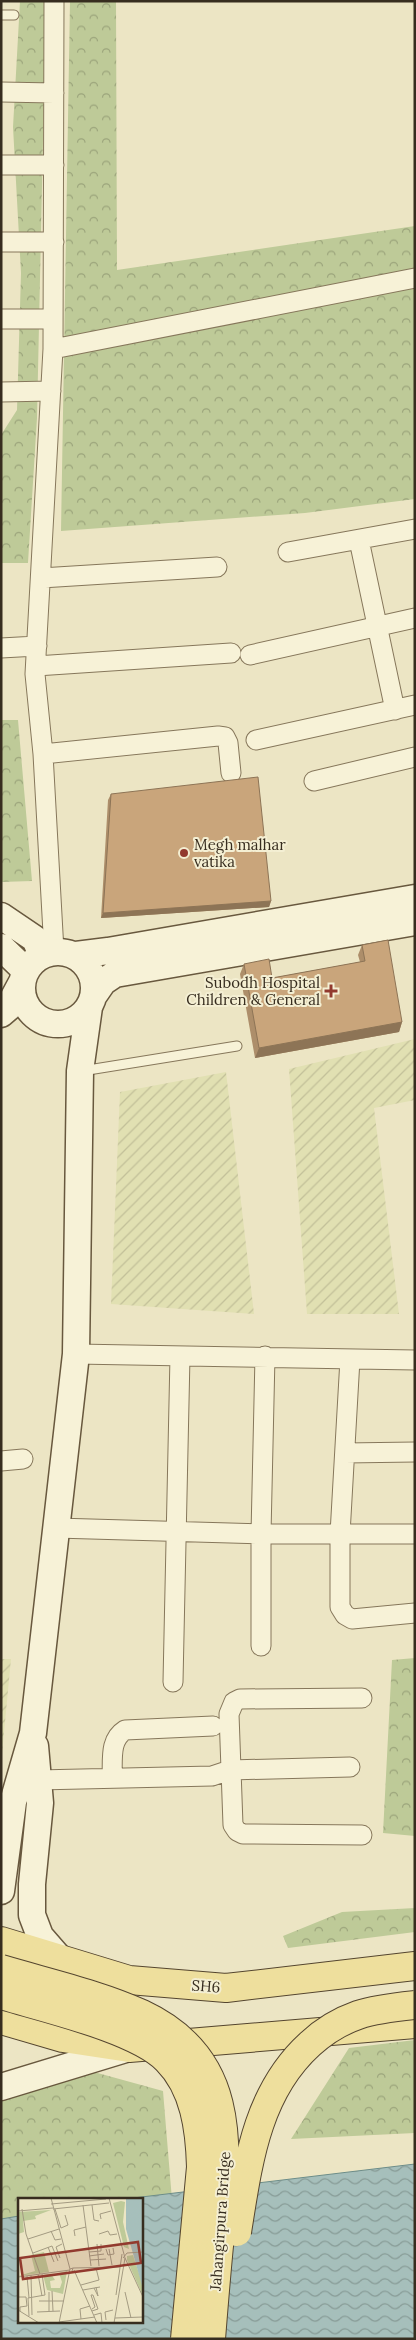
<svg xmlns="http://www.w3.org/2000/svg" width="416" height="2340" viewBox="0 0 416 2340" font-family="Lora,serif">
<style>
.farmland{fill:url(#farmland-furrows)}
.forest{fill:url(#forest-crowns)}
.water{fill:url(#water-waves);stroke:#6d8d89}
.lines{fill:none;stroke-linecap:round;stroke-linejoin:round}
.lane-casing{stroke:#86775b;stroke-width:11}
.street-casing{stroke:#86775b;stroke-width:21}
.secondary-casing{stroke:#68583e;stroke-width:29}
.primary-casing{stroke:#54452f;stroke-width:30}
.lane{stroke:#f7f2d7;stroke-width:9}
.street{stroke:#f7f2d7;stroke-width:19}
.secondary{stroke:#f7f2d7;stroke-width:26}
.primary{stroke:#eedf9d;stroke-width:28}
.primary-bridge-casing{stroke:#54452f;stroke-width:30;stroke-linecap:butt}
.primary-bridge{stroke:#eedf9d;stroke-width:28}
.wall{fill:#ad8e6a}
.shaded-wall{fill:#8d7456}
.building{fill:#c9a57b;stroke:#8d7456}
.poi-dot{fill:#923a2e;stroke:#f4efd3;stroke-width:2}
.labels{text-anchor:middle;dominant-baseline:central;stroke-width:4;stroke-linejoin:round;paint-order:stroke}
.poi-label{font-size:15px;fill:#372d1f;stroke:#f4efd3;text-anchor:start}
.street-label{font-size:15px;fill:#372d1f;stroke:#f4efd3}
.inset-road{fill:none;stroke:#a49b82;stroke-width:1}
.view{fill:#923a2e;fill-opacity:0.15;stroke:#923a2e;stroke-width:2.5}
.inset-edge{fill:none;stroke:#372d1f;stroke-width:2.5}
</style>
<defs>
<pattern id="farmland-furrows" width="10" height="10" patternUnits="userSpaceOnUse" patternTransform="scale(1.25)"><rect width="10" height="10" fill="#e1e0b2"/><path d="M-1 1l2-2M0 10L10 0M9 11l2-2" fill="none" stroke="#c2c099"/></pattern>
<pattern id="forest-crowns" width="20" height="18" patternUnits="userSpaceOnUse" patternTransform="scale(1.25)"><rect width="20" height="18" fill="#beca98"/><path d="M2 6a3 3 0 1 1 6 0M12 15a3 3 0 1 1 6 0" fill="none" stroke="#9ba47b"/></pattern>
<pattern id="water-waves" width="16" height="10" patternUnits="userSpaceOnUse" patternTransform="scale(1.25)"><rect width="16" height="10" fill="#a6bfbb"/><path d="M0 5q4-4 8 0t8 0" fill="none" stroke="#889c97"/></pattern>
</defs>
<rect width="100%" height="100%" fill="#ece5c4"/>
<path class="farmland" d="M415 1039V1100L374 1108 399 1314H307L289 1069Z
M226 1072 254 1314 111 1304 120 1092Z
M1 1659H11L1 1764Z"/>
<path class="forest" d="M20 1H46L37 418 28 563H1V435L17 410 21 273 13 127Z
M70 1H116L117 270 415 226V499L305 513 61 531Z
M1 720H18L32 881 1 882Z
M415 1658V1836L383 1833 392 1660Z
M415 1908V1932L288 1948 283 1936 342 1912Z
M415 2040V2133L291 2139 349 2048Z
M94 2072 163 2091 172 2200 19 2199V2225L1 2228V2101Z"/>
<path class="water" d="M415 2164V2339H1V2219L19 2216V2321H141V2199H125Z"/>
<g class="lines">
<defs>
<path id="lane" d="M1 15H14
M82 1071 237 1046"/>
<path id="street" d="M1 92 54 93
M1 165H54
M1 242H54
M1 319H53
M53 349 415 278
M1 392 51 391
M359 540 395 710
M288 552 415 529
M41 578 217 567
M1 648 37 646
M250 655 415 618
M36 666 231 653
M256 740 415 705
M43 754 218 736 225 737 228 743 231 773
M314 781 415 757
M54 951 43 754 35 674 53 349 54 1
M76 1354 415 1360
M350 1359 340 1534V1607L345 1615 352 1619 415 1613
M345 1453 415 1452
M1 1461 23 1459
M56 1528 261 1534H415
M261 1646V1534L265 1356
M173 1682 180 1356
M362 1698 240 1699 234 1702 229 1714 233 1825 237 1831 243 1834 362 1835
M112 1778C113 1760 109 1740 125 1730L213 1726
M38 1780 212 1776 230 1770 350 1767"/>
<path id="secondary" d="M1 916 35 939 42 955
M1 947 26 971
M22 988a36 36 0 1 1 72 0a36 36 0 1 1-72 0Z
M76 955 108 951 415 898
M94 995 103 982 115 974 415 922
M1 1014 8 1008 22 982
M35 1746 40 1803 32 1884V1915L40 1936 60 1959 56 1970
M1 1891 13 1802 33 1733 76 1354 80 1071 89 1007
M1 2087 129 2048"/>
<path id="primary" d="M1 1941 129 1980 226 1988 415 1966
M1 2020 63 2038 129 2048 415 2024"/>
</defs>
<use href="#lane" class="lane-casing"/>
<use href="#street" class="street-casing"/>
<use href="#secondary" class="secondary-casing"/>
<use href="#primary" class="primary-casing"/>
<use href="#lane" class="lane"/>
<use href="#street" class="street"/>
<use href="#secondary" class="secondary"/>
<use href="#primary" class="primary"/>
<defs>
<path id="primary-bridge" d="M1 1969C48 1983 98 1994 142 2014 234 2057 228 2139 221 2226 217 2263 214 2301 211 2339
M1 1995C44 2008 137 2029 167 2060 195 2088 200 2130 201 2167L185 2339
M237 2232C248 2164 256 2093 310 2044 323 2032 341 2021 358 2015 376 2009 396 2007 415 2005"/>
</defs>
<use href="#primary-bridge" class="primary-bridge-casing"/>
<use href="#primary-bridge" class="primary-bridge"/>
</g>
<path class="wall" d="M111 794 271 901 269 907 101 918 108 800Z
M362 945 402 1022 399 1032 255 1058 240 974 244 964 272 978 360 962 358 955Z"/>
<path class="shaded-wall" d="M271 901 269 907 101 918 103 913Z
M402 1022 399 1032 255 1058 259 1048Z"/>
<path class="building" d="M258 777 271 901 103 913 111 794Z
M388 940 402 1022 259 1048 244 964 269 959 272 978 365 961 362 945Z"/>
<g class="poi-dot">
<circle cx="184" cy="853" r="5"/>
<path d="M328.5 983.5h5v5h5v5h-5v5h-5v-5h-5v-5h5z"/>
</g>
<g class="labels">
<g class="poi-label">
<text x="194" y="844">Megh malhar<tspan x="194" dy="17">vatika</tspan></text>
<text x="320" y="982" text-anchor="end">Subodh Hospital<tspan x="320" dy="17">Children &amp; General</tspan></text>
</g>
<g class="street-label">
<text transform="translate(206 1986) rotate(4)">SH6</text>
<text transform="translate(220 2221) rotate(-86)">Jahangirpura Bridge</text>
</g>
</g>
<g transform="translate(18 2198)">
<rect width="125" height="125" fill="#ece5c4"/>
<path d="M103 3 107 4 105 24 111 51 106 49 95 5ZM33 12 17 18 18 21 5 23 6 34 0 36V14ZM26 54 31 74 0 78 17 73 13 57ZM115 57 125 88V98L109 62V58ZM49 73 45 96 29 92 25 77 0 80 33 76 37 82 32 83 33 90H42L44 84 41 75Z" fill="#beca98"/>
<path d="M108 0H125V91L108 31Z" fill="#a6bfbb"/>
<path class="inset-road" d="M33 0 52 71M91 0 107 60 96 125M33 6 88 1M65 7 73 68M74 7 76 22 81 23M4 11 8 36 22 76M35 11 91 5M37 11 43 30 50 27 47 17M0 13 35 10M83 21 82 16 93 13M33 33 37 42 43 41M81 36 90 33 92 37 99 36M57 38 56 32 68 29M10 41 41 31M79 46 81 68M30 49 36 64M88 51 90 57 96 56 95 50M91 51 94 67M71 54 83 53V46M15 55 34 48 40 63M71 58 86 56M42 60 38 49 44 46M105 60 109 55 125 54M107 60 125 99M72 62 88 61M55 70 102 69M56 72 79 125M20 76 24 98M13 77 14 117M9 78 11 100M0 79 52 72M63 87 81 82 78 70M76 90 80 98 78 89M65 92 82 89M34 93 35 113M107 94 113 120M73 97H75L80 111 74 113M73 97 77 109 74 111M98 97 104 56M1 99H8L9 108 2 109V113M21 103H46M0 112 21 125M31 113V94M19 114 42 113M76 117 83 115 84 125M11 118 10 100 27 97 24 76M97 120 125 119M63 121 62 111 72 108M88 122 87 114 95 112M41 124 77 119M41 125 52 71 55 70 54 73"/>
<path class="view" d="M120 44 123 65 5 81 2 60Z"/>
<rect width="125" height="125" class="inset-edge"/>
</g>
<rect width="416" height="2340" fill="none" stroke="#372d1f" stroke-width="5"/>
</svg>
